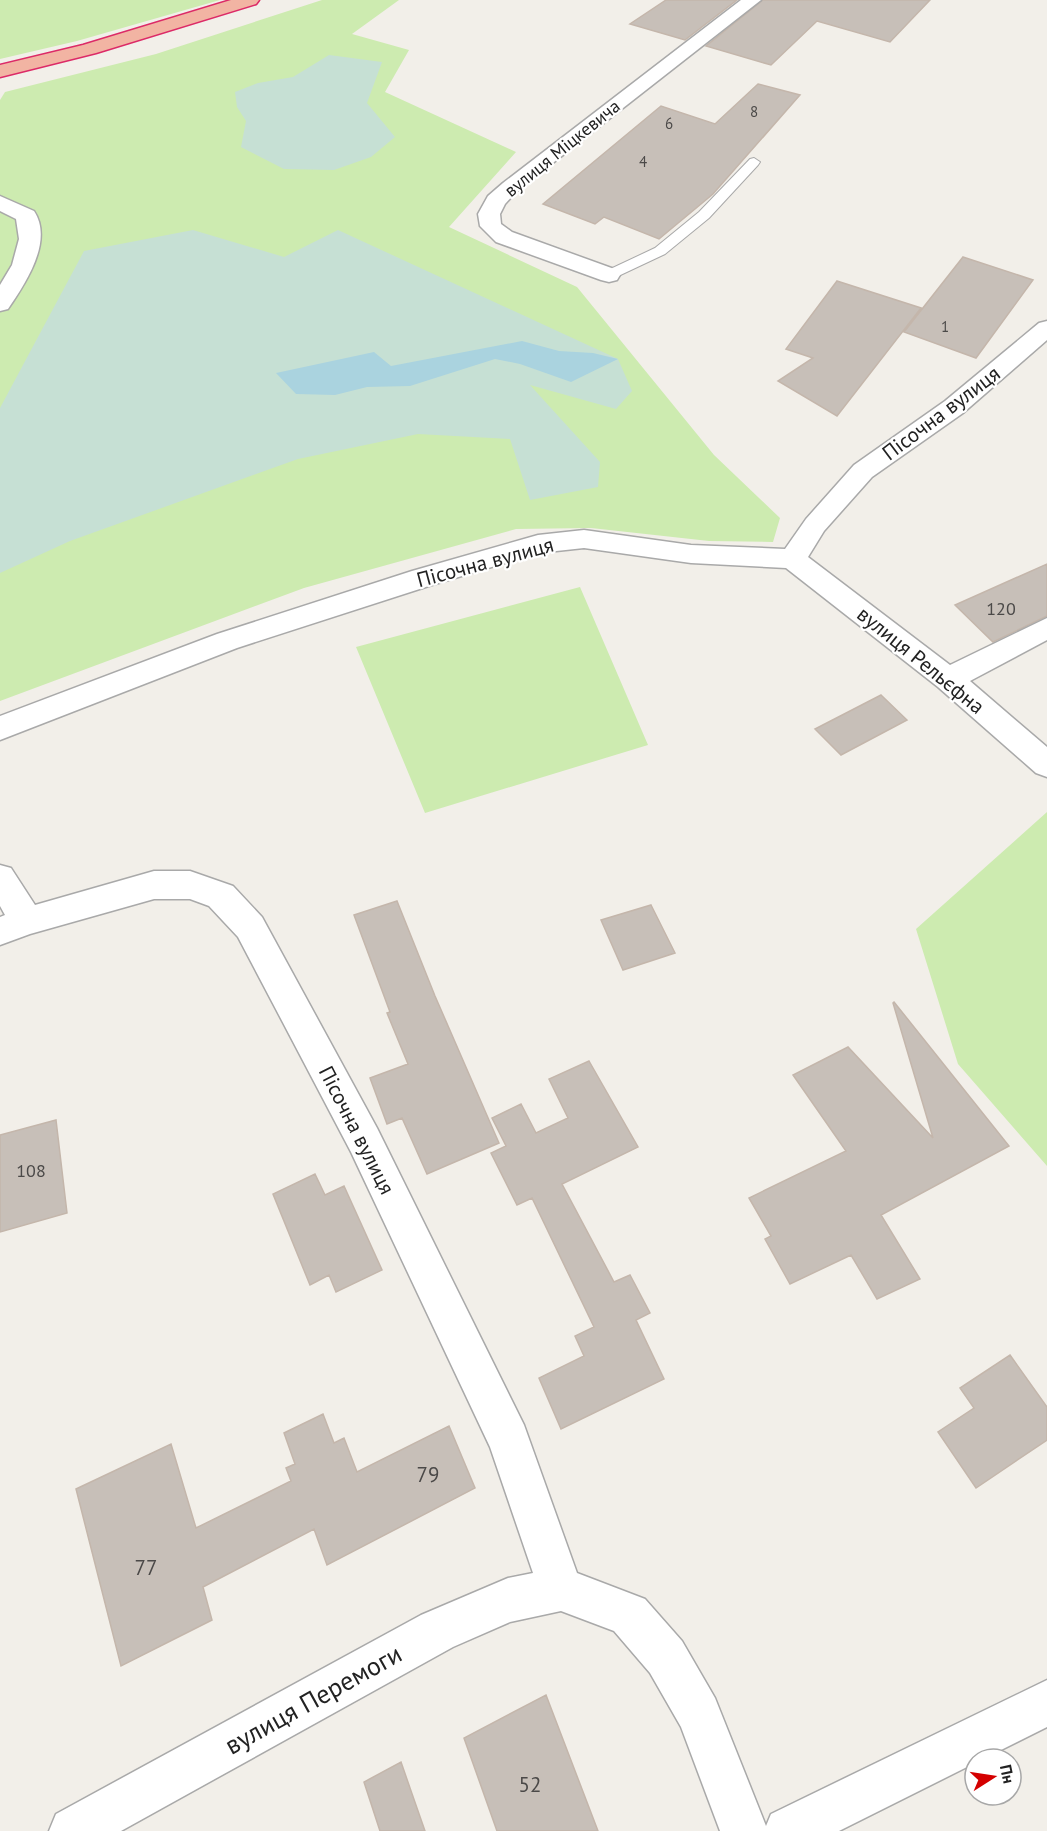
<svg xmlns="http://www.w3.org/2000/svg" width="1047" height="1831" viewBox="0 0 1047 1831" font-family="'PT Sans',sans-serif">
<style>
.grass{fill:#cdebb0}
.wetland{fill:#c6e0d4}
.water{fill:#aad3df}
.building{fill:#c7bfb8;stroke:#c4b6ab;stroke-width:1.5}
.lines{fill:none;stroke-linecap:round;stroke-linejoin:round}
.service-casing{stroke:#a9a9a9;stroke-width:2}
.minor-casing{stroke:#a9a9a9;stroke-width:3}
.trunk-casing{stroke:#dc2a67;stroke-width:3}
.service{fill:#fff;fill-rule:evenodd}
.minor{fill:#fff;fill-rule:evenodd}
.trunk{fill:#f2b4a3;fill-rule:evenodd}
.labels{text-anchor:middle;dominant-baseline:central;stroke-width:4.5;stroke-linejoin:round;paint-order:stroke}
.far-number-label{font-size:15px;fill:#4b4948}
.far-street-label{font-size:18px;fill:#222;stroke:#fff}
.number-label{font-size:18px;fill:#4b4948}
.street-label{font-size:21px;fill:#222;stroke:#fff}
.near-number-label{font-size:21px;fill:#4b4948}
.near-street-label{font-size:26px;fill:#222;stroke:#fff}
</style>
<rect width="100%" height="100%" fill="#f2efe9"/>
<path class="grass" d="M0 0H220L77 41 0 59Z
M322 0H399L352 34 409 50 385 92 516 152 449 227 577 287 714 455 780 518 773 542 709 541 591 528 516 529 304 588 0 701V100L5 92 156 54Z
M580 587 648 745 425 813 356 647Z
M1047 812V1166L958 1064 916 929Z"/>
<path class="wetland" d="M329 55 382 62 367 103 395 137 371 157 334 170 284 169 241 147 246 121 237 107 235 92 258 83 293 77Z
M193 230 284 257 338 230 618 359 632 391 616 409 530 385 600 462 598 487 530 500 510 439 418 434 298 459 70 541 0 573V408L84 251Z"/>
<path class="water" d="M522 341 559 351 593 353 618 359 571 382 520 364 495 359 410 386 367 387 335 395 296 394 276 373 374 352 391 366Z"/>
<path class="building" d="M666 0H737L685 40 630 24Z
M763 0H930L890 42 817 21 771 65 706 46Z
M758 84 800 95 713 194 659 239 604 217 595 224 543 204 661 106 715 124Z
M963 257 1033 280 976 358 904 332Z
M837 281 921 308 837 416 778 381 813 358 786 349Z
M1047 564V616L993 642 955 605Z
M881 695 907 720 841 755 815 729Z
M397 901 435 996 499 1143 427 1174 402 1118 387 1124 370 1078 408 1064 387 1013 390 1012 354 915Z
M651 905 675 953 623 970 601 920Z
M894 1002 1009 1146 881 1215 920 1279 877 1299 851 1255 790 1284 765 1239 771 1236 749 1198 846 1151 793 1075 848 1047 933 1138 893 1003Z
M589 1061 638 1147 562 1184 614 1282 630 1275 650 1313 636 1320 664 1379 561 1429 539 1378 584 1356 575 1336 594 1327 532 1198 517 1205 491 1153 506 1146 492 1118 521 1104 536 1133 568 1118 549 1079Z
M56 1120 67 1213 0 1232V1135Z
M315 1174 325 1195 344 1186 382 1270 336 1292 329 1275 310 1285 273 1194Z
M1010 1355 1047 1407V1440L976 1488 938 1432 974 1408 960 1388Z
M323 1414 334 1443 344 1438 357 1472 449 1426 475 1488 327 1565 314 1529 203 1587 212 1620 121 1666 76 1489 171 1444 196 1528 291 1481 286 1468 295 1464 284 1433Z
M546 1695 598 1831H497L464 1738Z
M401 1762 410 1788 425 1831H380L364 1782Z"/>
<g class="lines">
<defs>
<path id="service" d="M754 158 760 162 758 165 709 218 665 254 614 278H604L602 275 604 272 655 248 699 212 750 159Z"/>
<path id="minor" d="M741 0H761L517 191 505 204 500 214 501 224 512 232 617 270 620 275 617 280 609 282 601 280 496 242 480 226 478 214 488 196 503 183Z
M0 196 34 211C54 241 25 284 8 309L0 311V285L12 265 19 239 16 219 0 211Z
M1047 321V340L963 413 872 477 824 531 808 557 950 665 1047 618V640L970 681 1047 747V777L1036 773 938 687 786 568 691 563 584 548 538 553 432 585 237 648 0 740V716L217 634 412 571 538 535 584 530 691 545 785 549 806 519 854 465 945 401 1039 323Z
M0 865 11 868 35 905 154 871H190L233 886 262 917 377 1128 524 1425 577 1573 645 1599 682 1641 715 1698 766 1826 771 1814 1047 1680V1727L983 1759H975V1763L839 1831H720L681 1727 650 1673 614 1631 561 1611 510 1622 453 1647 121 1831H49L56 1814 421 1615 508 1578 533 1573 490 1447 351 1152 238 937 209 906 190 899H154L30 934 0 945V917L5 915 0 906Z"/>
<path id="trunk" d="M231 0H259L256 4 96 53 0 77V65L83 45Z"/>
</defs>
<use href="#service" class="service-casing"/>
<use href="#minor" class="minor-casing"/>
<use href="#trunk" class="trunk-casing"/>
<use href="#service" class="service"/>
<use href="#minor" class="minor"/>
<use href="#trunk" class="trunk"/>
</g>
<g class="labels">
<g class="far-number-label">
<text x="754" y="111">8</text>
<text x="669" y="123">6</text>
<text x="643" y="161">4</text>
<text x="945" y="326">1</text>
</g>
<g class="far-street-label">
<text transform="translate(562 148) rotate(-39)">вулиця Міцкевича</text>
</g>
<g class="number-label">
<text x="1001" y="608">120</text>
<text x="31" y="1170">108</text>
</g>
<g class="street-label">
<text transform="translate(941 413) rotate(-37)">Пісочна вулиця</text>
<text transform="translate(485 562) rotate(-15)">Пісочна вулиця</text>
<text transform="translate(921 660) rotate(39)">вулиця Рельєфна</text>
<text transform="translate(357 1130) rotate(63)">Пісочна вулиця</text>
</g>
<g class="near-number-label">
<text x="428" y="1474">79</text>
<text x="146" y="1567">77</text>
<text x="530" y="1784">52</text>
</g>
<g class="near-street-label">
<text transform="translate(313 1699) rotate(-29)">вулиця Перемоги</text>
</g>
</g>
<g transform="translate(993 1777) rotate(78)"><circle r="28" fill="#ffffff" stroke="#a7a7a7" stroke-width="1.5"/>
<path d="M0-4.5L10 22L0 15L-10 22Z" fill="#d40000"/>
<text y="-9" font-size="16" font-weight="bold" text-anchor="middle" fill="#222222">Пн</text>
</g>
</svg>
